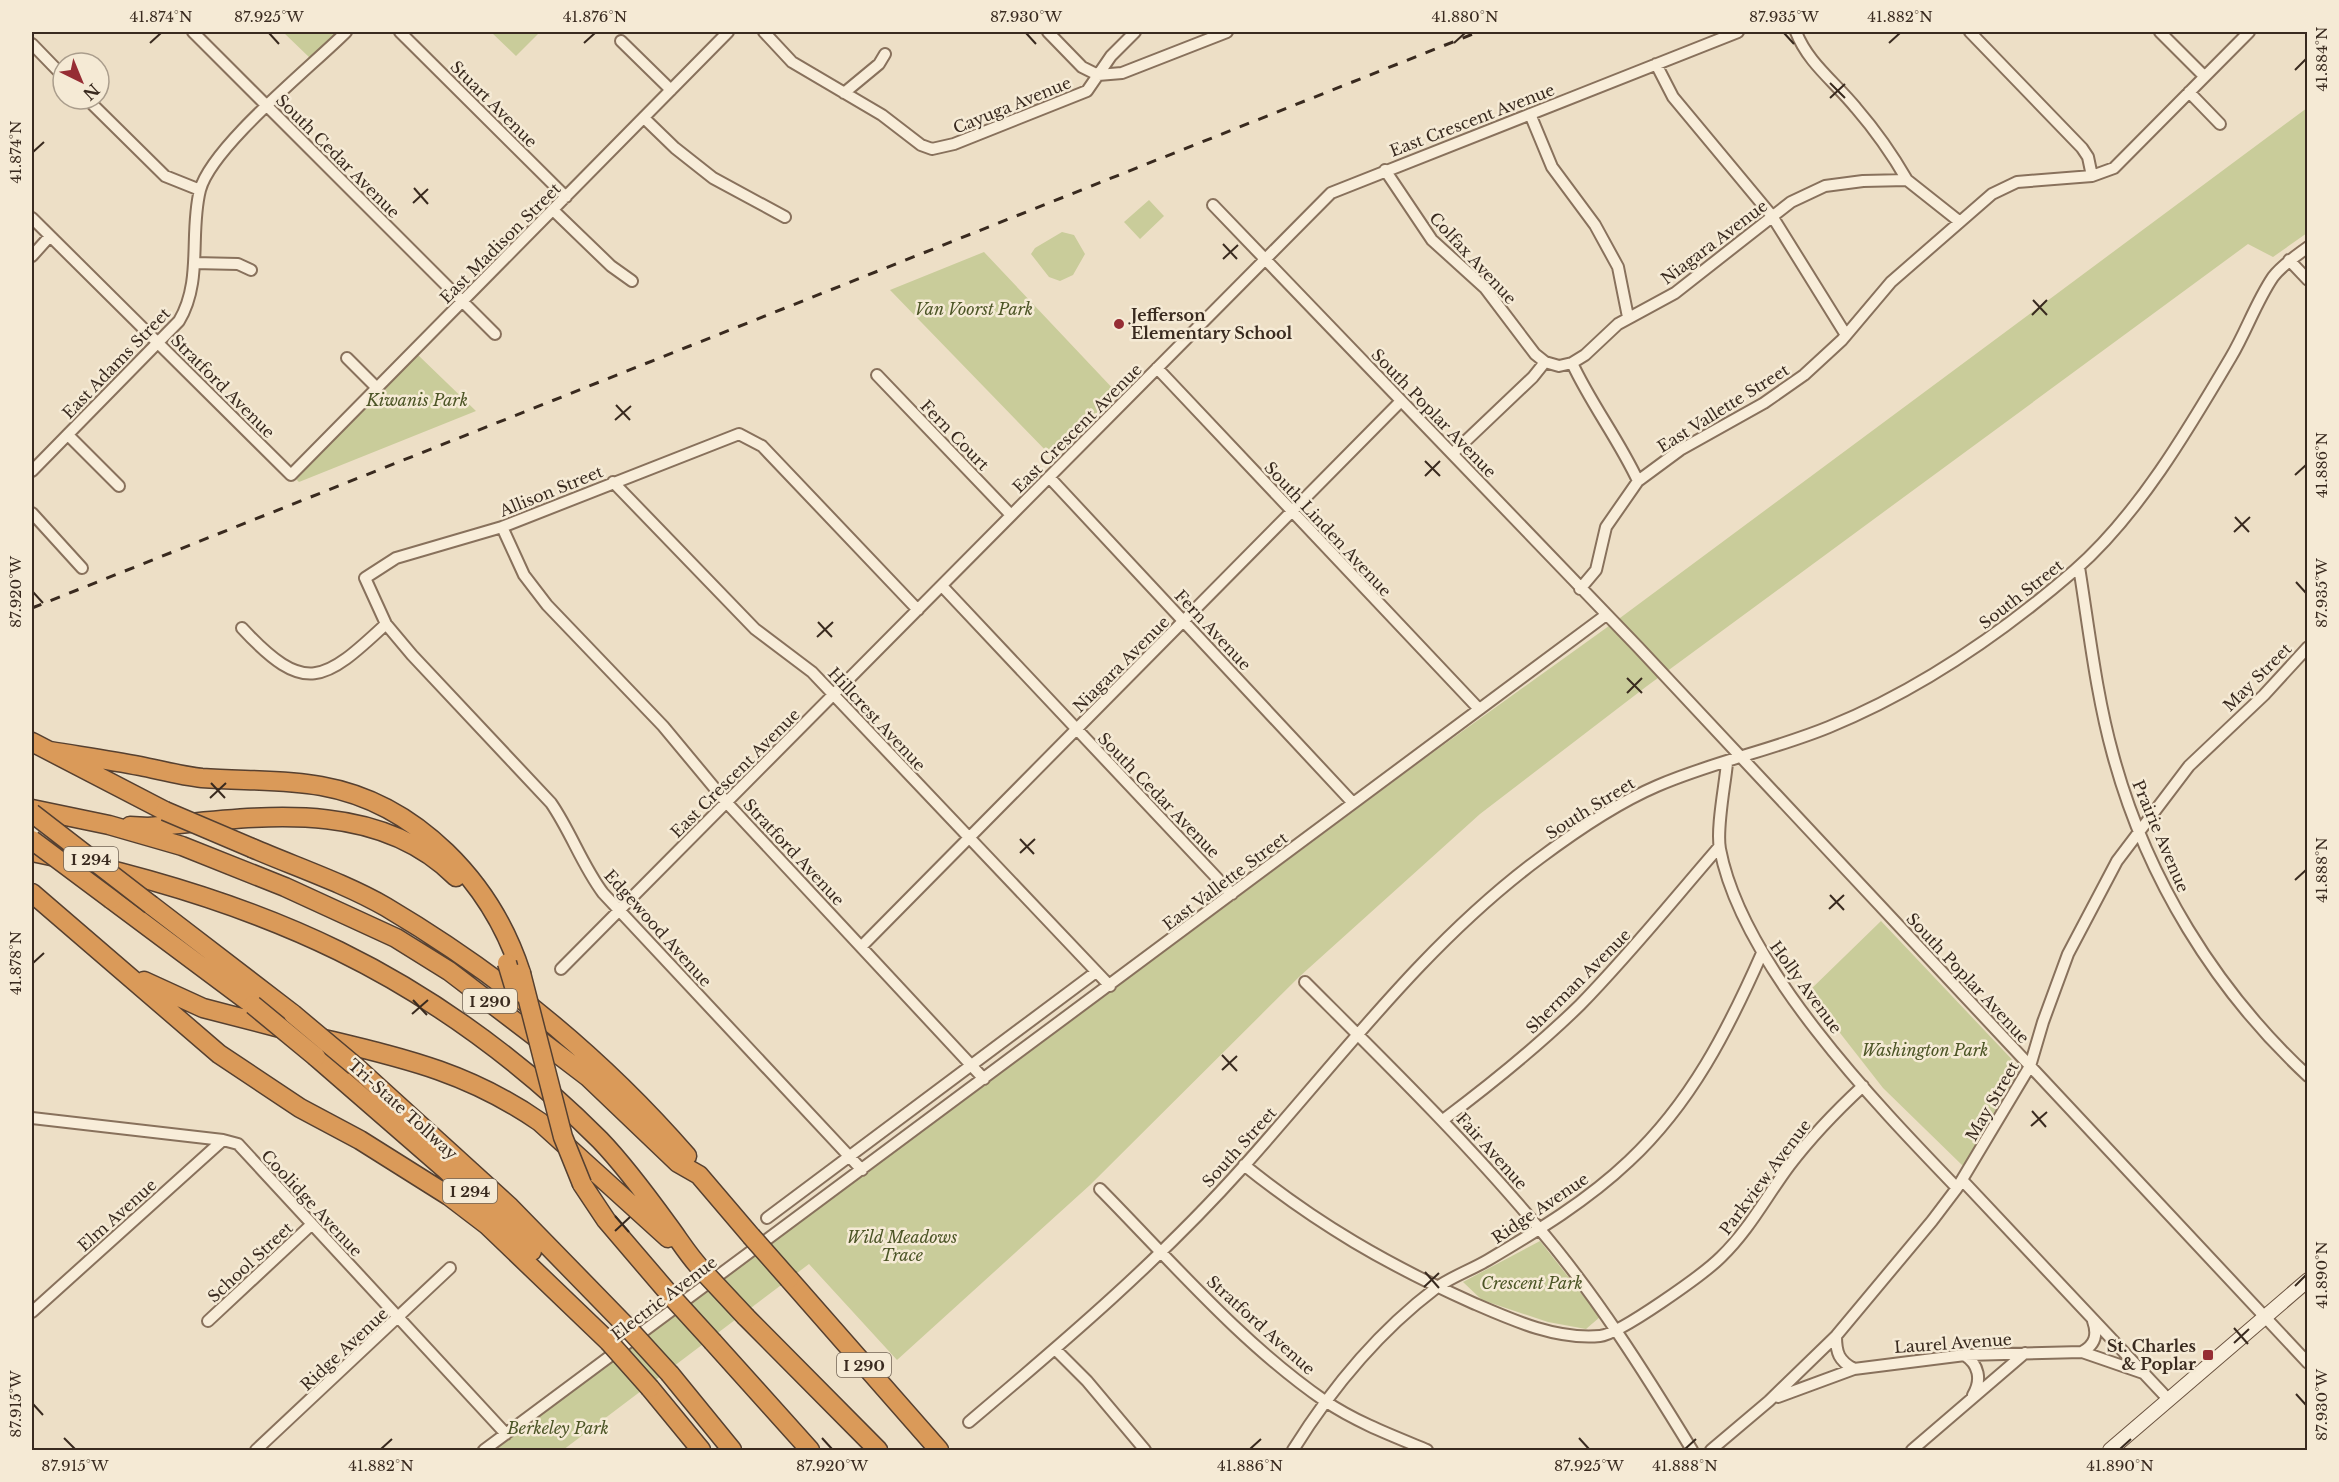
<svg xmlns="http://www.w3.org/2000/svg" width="2339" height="1482" viewBox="0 0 2339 1482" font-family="'Libre Baskerville',serif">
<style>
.green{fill:#c9cc9a}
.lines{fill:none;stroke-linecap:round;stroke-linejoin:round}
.street-casing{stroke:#88715c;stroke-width:14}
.secondary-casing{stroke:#6a523f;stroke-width:16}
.highway-casing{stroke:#564030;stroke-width:21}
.street{stroke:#f8edd9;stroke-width:10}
.secondary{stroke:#f8edd9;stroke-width:14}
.highway{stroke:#da9a59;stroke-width:18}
.rail{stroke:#392a1f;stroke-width:3;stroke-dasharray:10 10;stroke-linecap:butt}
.highway-bridge-casing{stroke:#564030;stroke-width:21;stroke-linecap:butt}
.highway-bridge{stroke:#da9a59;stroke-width:18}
.ticks{fill:none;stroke:#392a1f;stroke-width:2}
.poi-dot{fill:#962d34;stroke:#f5ead5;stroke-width:2}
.labels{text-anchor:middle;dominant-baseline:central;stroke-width:5;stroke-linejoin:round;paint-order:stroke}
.shield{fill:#f5ead5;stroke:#716456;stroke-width:1.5}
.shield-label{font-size:15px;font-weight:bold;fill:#392a1f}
.street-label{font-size:16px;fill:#392a1f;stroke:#f5ead5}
.park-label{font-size:16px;font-style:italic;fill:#4c5526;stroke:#f5ead5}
.poi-label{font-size:16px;font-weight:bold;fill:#392a1f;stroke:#f5ead5;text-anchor:start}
.neatline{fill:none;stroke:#392a1f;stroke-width:2}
.ticks-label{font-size:15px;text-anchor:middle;fill:#392a1f}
</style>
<rect width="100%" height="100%" fill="#eddfc6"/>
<path class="green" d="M283 32H338L311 59Z
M491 32H540L516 56Z
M2307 108V233L2273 257 2248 244 1647 686 1480 814 1299 977 1090 1185 897 1360 809 1264 563 1450H494L1428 756 1620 618Z
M1149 200 1164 216 1140 239 1124 222Z
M1062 232 1074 235 1085 254 1073 275 1060 281 1049 277 1031 254 1035 248Z
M984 252 1117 393 1052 457 890 290Z
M417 354 476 411 299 482 294 477Z
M1881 921 2020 1068 1963 1166 1883 1088 1808 992Z
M1540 1241 1600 1317 1586 1329 1548 1322 1482 1300 1463 1282Z"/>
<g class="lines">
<defs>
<path id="street" d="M193 32 495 334
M400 32 566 197
M764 32 792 62 882 115 921 145 932 149 954 144 1087 91 1098 75 1122 73 1227 32
M1048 32 1082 67 1098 75 1111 56 1135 32
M1796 32C1808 63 1835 82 1856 108 1875 130 1892 154 1907 180
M1970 32 2082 148 2088 157 2092 176
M2160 32 2204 76
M621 41 671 90
M32 44 63 76
M1656 64 1673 97 1772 216 1846 335
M2189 92 2220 124
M844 93 879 64 885 54
M87 99 165 176 200 190
M1530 114 1552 167 1595 225 1618 267 1628 317
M644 118 675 148 713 178 785 217
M1385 170 1432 240 1485 288 1535 354 1545 362 1559 366 1572 363 1585 355 1618 324 1675 293 1791 202 1825 186 1863 181 1907 180 1960 222
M1213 205 1638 647 2308 1363
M553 210 611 266 632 281
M32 218 291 475 728 32
M32 256 50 236
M2289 260 2308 280
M194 263 238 264 251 270
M347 358 377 388
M1572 363C1591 404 1619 440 1638 481
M1157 368 1479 709
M877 375 1011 515
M68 435 119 486
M1453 453 1533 377 1545 362
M32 471 179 321C203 281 189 233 200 190 212 146 311 67 346 32
M1049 477 1353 803
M613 482 755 629 812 672 1110 986
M32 513 82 568
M502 527 524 575 547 605 663 726 727 803 984 1079
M2079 567C2089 629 2096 694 2113 755 2146 877 2215 990 2308 1076
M942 586 1232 894
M1580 589 1596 570 1606 527 1638 481 1680 450 1764 403 1804 375 1842 340 1891 282 1992 194 2017 182 2092 176 2114 168 2249 32
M242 628C305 696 324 682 386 624
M1727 763C1725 785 1716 829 1720 849 1742 965 1876 1104 1957 1188
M861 947 1401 401
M561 969 1331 193 1738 32
M1305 982C1385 1062 1465 1140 1537 1226 1596 1295 1645 1373 1692 1450
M32 1118 223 1140 238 1144 506 1434
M1443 1120C1491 1084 1537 1047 1580 1005 1629 955 1673 900 1719 847
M1244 1165C1317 1224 1388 1265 1473 1303 1512 1320 1556 1340 1600 1336 1620 1334 1704 1274 1721 1257 1749 1230 1766 1197 1789 1166 1811 1137 1836 1111 1863 1086
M862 1170 603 893C582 865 571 832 551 803L412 655 386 624 365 578 396 558 502 527 739 434 762 446 918 610
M1962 1180 2169 1400
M1100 1189C1171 1261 1242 1344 1325 1401 1356 1422 1393 1436 1427 1450
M767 1218 1096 972
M32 1312 223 1140
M208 1321 311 1225
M1836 1336C1836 1353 1839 1361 1854 1369
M1055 1349 1087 1381 1145 1450
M2082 1352C2095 1345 2098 1335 2093 1321
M1964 1355C1979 1364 1982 1380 1973 1395
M1778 1397 1854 1369 1965 1355 2082 1352 2143 1373
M969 1422C1065 1341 1160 1260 1243 1167 1339 1060 1424 944 1540 858 1576 831 1615 804 1657 786 1712 762 1773 750 1829 727 1920 690 2001 634 2075 570 2138 515 2188 430 2231 357 2246 332 2256 302 2273 277 2282 265 2296 256 2308 247
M256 1450 450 1268
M484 1450 1606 615
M1293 1450C1331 1389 1378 1332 1436 1288 1451 1277 1471 1270 1488 1260 1537 1231 1587 1201 1629 1161 1691 1103 1728 1030 1762 953
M1711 1450 1769 1401 1836 1336 1932 1221 1957 1188 2030 1066 2043 1022 2068 954 2117 861 2189 766 2264 695 2308 647
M1912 1450 2025 1353"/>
<path id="secondary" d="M2110 1450 2308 1280"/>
<path id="highway" d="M32 742 165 811
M50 751C80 756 110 760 140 766 160 770 182 776 202 778 242 781 282 779 321 786 417 803 492 883 521 973
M32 809 109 825 182 846 285 887 396 938 449 971 588 1077 678 1163 699 1175 751 1236
M130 826 148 827C251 818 374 795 456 877
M252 848C296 867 344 883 386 907 499 974 601 1057 687 1156
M32 852C259 898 434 974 600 1140 625 1166 647 1196 668 1225 680 1241 690 1258 704 1272
M32 893 219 1054 300 1108 360 1140 449 1196 487 1225 609 1342
M111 899 253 1005
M151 905 293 1014
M144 981 203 1008 284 1029
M320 1038C403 1058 468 1072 540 1122L668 1238
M316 1057 446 1170 532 1251
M355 1066 510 1207 628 1328
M582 1184 606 1220 671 1296
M789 1279 939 1450
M746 1317 878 1450
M713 1342 810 1450
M670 1374 732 1450
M650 1388 701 1450"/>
</defs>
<use href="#street" class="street-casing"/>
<use href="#secondary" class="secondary-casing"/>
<use href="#highway" class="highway-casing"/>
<use href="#street" class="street"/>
<use href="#secondary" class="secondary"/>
<use href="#highway" class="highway"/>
<path class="rail" d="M32 608 1478 32"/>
<defs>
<path id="highway-bridge" d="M165 811 252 848
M32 813 151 905
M32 840 111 899
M507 963 516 993
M521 973 563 1137 582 1184
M253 1005 316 1057
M293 1014 355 1066
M751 1236 789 1279
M704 1272 746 1317
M671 1296 713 1342
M628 1328 670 1374
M609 1342 650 1388"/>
</defs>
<use href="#highway-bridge" class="highway-bridge-casing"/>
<use href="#highway-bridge" class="highway-bridge"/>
</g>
<path class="ticks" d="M269 33 279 44M1026 33 1036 44M1784 33 1794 44M150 43 161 33M584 43 595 33M1454 43 1465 33M1889 43 1900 33M2295 70 2306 59M1830 83 1845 98M1830 98 1845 84M33 152 44 142M414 188 428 204M413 203 428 189M1223 244 1237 259M1223 259 1238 245M2033 300 2047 315M2032 315 2047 300M616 405 630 420M615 420 631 406M1425 461 1440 476M2295 475 2306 465M1425 476 1440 461M2235 517 2249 532M2234 532 2250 517M2296 582 2306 593M33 592 43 603M818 622 832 637M817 637 833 622M1627 678 1642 693M1627 693 1642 678M211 783 225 798M210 798 226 783M1020 839 1034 854M1020 853 1035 839M2295 880 2306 870M1830 895 1844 910M1829 909 1844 895M33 963 44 953M413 1000 427 1015M412 1014 428 1000M1222 1055 1237 1071M1222 1070 1237 1056M2032 1111 2046 1127M2031 1126 2047 1112M615 1216 629 1232M615 1231 630 1217M1425 1272 1439 1288M2295 1286 2306 1275M1424 1287 1439 1273M2234 1328 2248 1344M2234 1343 2249 1329M2296 1394 2306 1405M33 1404 43 1415M64 1438 75 1449M822 1438 832 1449M1579 1438 1589 1449M381 1449 392 1439M1250 1449 1261 1439M1685 1449 1696 1439M2120 1449 2131 1439"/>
<g class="poi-dot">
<circle cx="1119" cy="324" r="6"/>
<rect x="2202" y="1349" width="12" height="12" rx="3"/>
</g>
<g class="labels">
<g class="shield">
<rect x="64" y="847" width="54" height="24" rx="4.5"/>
<rect x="463" y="989" width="54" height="24" rx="4.5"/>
<rect x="443" y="1179" width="54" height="24" rx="4.5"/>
<rect x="837" y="1353" width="54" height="24" rx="4.5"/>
</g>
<g class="shield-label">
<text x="91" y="859">I 294</text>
<text x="490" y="1001">I 290</text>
<text x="470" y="1191">I 294</text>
<text x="864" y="1365">I 290</text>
</g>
<g class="street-label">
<text transform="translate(494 104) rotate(45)">Stuart Avenue</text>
<text transform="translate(1012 105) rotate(-22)">Cayuga Avenue</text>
<text transform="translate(1472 120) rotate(-21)">East Crescent Avenue</text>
<text transform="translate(338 156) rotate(45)">South Cedar Avenue</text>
<text transform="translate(1714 242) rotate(-37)">Niagara Avenue</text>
<text transform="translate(500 243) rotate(-45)">East Madison Street</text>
<text transform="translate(1473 258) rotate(47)">Colfax Avenue</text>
<text transform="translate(116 363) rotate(-46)">East Adams Street</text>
<text transform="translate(223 386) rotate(45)">Stratford Avenue</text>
<text transform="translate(1723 408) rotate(-32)">East Vallette Street</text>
<text transform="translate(1434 413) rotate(46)">South Poplar Avenue</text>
<text transform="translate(1077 428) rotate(-45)">East Crescent Avenue</text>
<text transform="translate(955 435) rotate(46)">Fern Court</text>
<text transform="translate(551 491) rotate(-22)">Allison Street</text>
<text transform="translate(1328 529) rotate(47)">South Linden Avenue</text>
<text transform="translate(2021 594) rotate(-38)">South Street</text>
<text transform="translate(1213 630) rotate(47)">Fern Avenue</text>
<text transform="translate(1121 664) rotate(-45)">Niagara Avenue</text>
<text transform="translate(2257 677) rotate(-45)">May Street</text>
<text transform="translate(877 719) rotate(47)">Hillcrest Avenue</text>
<text transform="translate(735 773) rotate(-45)">East Crescent Avenue</text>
<text transform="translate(1159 795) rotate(46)">South Cedar Avenue</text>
<text transform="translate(1590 808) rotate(-32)">South Street</text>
<text transform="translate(2161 836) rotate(67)">Prairie Avenue</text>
<text transform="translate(794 852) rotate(47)">Stratford Avenue</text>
<text transform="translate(1225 881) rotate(-37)">East Vallette Street</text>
<text transform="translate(658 928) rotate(48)">Edgewood Avenue</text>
<text transform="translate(1968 978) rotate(47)">South Poplar Avenue</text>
<text transform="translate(1578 981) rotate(-45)">Sherman Avenue</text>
<text transform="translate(1806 987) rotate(54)">Holly Avenue</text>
<text transform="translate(1992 1101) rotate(-60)">May Street</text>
<text transform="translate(403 1109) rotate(42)">Tri-State Tollway</text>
<text transform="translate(1239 1147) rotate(-48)">South Street</text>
<text transform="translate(1492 1151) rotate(48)">Fair Avenue</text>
<text transform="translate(1765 1177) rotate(-53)">Parkview Avenue</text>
<text transform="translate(312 1203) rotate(47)">Coolidge Avenue</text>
<text transform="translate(1540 1208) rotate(-34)">Ridge Avenue</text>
<text transform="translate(117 1215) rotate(-42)">Elm Avenue</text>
<text transform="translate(250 1262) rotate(-43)">School Street</text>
<text transform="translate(664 1298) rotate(-37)">Electric Avenue</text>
<text transform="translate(1261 1325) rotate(42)">Stratford Avenue</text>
<text transform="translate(1953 1343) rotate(-4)">Laurel Avenue</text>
<text transform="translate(344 1349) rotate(-43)">Ridge Avenue</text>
</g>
<g class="park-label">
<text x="974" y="309">Van Voorst Park</text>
<text x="417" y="400">Kiwanis Park</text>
<text x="1925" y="1050">Washington Park</text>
<text x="902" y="1237">Wild Meadows<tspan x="902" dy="18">Trace</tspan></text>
<text x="1532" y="1283">Crescent Park</text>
<text x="558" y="1428">Berkeley Park</text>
</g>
<g class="poi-label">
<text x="1131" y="315">Jefferson<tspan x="1131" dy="18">Elementary School</tspan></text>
<text x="2196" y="1346" text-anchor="end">St. Charles<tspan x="2196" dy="18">&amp; Poplar</tspan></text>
</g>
</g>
<rect width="2339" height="1482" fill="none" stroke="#f5ead5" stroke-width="66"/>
<g transform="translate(81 81) rotate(137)"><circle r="28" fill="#f5ead5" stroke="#aa9d8c" stroke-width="1.5"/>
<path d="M0-4.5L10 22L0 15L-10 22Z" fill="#962d34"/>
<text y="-9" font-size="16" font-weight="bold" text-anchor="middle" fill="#392a1f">N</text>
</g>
<rect x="33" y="33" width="2273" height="1416" class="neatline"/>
<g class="ticks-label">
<text x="161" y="22">41.874°N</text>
<text x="269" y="22">87.925°W</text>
<text x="595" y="22">41.876°N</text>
<text x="1026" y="22">87.930°W</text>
<text x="1465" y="22">41.880°N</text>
<text x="1784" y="22">87.935°W</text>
<text x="1900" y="22">41.882°N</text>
<text transform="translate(2322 59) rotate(-90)" y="5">41.884°N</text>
<text transform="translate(16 152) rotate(-90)" y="5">41.874°N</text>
<text transform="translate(2322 465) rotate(-90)" y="5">41.886°N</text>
<text transform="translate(16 592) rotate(-90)" y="5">87.920°W</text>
<text transform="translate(2322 593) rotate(-90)" y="5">87.935°W</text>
<text transform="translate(2322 870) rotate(-90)" y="5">41.888°N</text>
<text transform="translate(16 963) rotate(-90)" y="5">41.878°N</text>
<text transform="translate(2322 1275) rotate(-90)" y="5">41.890°N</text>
<text transform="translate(16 1404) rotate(-90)" y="5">87.915°W</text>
<text transform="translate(2322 1405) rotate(-90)" y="5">87.930°W</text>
<text x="75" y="1471">87.915°W</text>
<text x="381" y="1471">41.882°N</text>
<text x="832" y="1471">87.920°W</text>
<text x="1250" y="1471">41.886°N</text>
<text x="1589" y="1471">87.925°W</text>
<text x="1685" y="1471">41.888°N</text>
<text x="2120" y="1471">41.890°N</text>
</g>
</svg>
